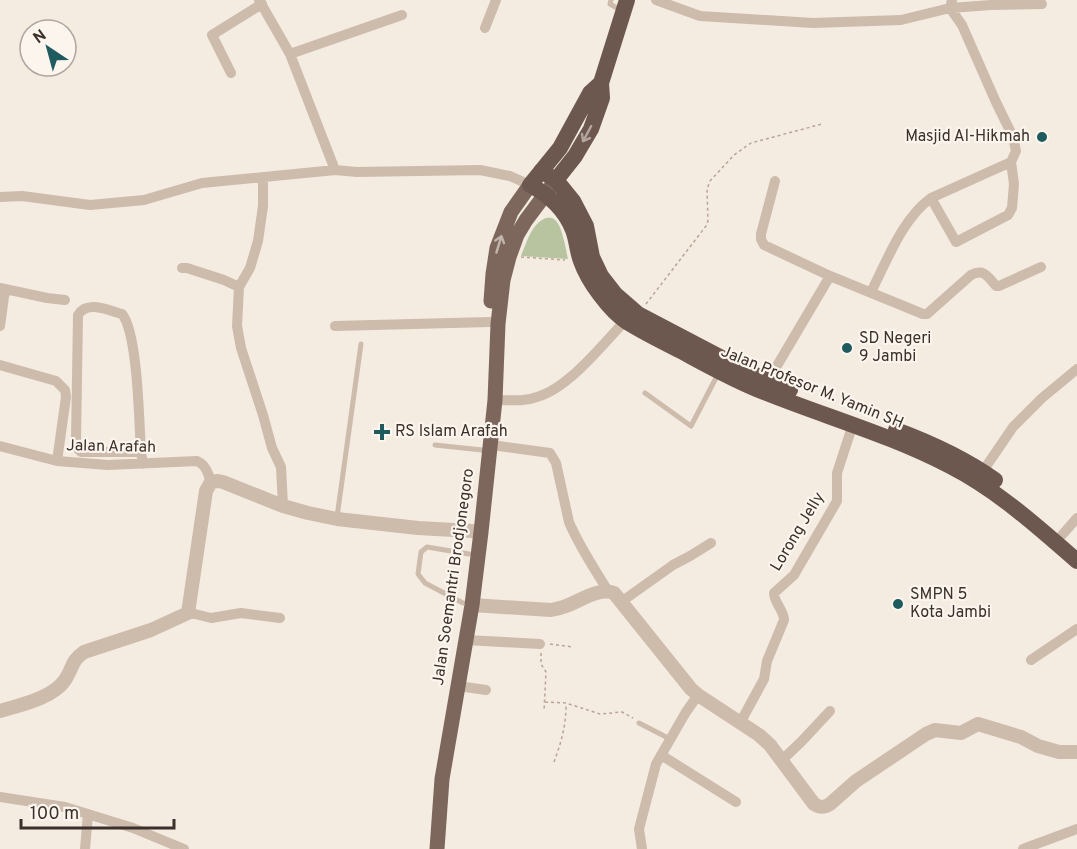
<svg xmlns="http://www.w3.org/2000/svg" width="1077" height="849" viewBox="0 0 1077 849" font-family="Overpass,sans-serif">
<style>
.green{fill:#b8c4a0}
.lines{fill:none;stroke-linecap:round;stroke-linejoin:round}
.path{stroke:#b9a596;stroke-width:1.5;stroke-dasharray:3 3;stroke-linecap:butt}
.service{stroke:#cdbbac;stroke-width:5}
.minor{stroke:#cdbbac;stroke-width:10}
.tertiary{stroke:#cdbbac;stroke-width:14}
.primary{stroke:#7d675c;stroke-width:15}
.trunk{stroke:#6c584f;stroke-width:16}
.oneway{stroke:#b4a69e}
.oneway2{stroke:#c2b5ac}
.poi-dot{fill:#1f5a5e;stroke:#fbf5ee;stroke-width:2}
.labels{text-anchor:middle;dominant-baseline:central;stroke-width:4.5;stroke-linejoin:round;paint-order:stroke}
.poi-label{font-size:16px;fill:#3b302b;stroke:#fbf5ee;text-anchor:start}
.street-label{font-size:16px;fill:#3b302b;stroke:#fbf5ee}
</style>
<rect width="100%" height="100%" fill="#f4ebe1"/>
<path class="green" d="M546 218C550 218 552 217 555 220 562 225 566 250 568 259L521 256C527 242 531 224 546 218Z"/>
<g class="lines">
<path class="path" d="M521 257 565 260
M646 304 706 226 708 221 707 189 710 181 734 155 751 143 822 124
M550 644 573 647
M541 653V664L546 672 544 711
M545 702 566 703 600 714 622 712 633 718
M554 762C561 743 566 726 566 705"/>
<path class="service" d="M611 0 610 4 622 11
M645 393 691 426 718 374
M435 445 482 450
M337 517 361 344
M463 603 425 583 418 574 421 552 427 547 469 554
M639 723 670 739"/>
<path class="minor" d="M259 0 290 54 335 170
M656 0 700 16 813 23 901 20 950 8 991 5 1042 4
M485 28 496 0
M290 54 402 15
M231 73 212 35 262 4
M263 177V206L258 241 250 268 239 287 237 326 241 348 263 415 272 448 281 467 283 506
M775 181 761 234V239L764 245 830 276 923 314H927L971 275C984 268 988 277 996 286H999L1041 267
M0 197 22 196 90 205 144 200 202 183 335 170 357 172 480 170 510 176 530 185
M931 198 956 242 1008 215 1012 208 1014 184 1011 162 1016 151 1013 137 995 100 962 25 950 8 952 0
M182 268H187L224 280 239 287
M0 288 47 298 65 300
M871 292C887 261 902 219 931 198L1011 162
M0 326 5 289
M335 326 490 322
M0 365 56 381 65 390 66 397 57 461
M768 381 830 276
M495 400C510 400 523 402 537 397 569 388 603 344 625 321
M491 445 550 453 556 463 569 522C579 546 594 568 608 591
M0 446 57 461 108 465 197 461C206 465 208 473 211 482
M141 452H81L78 449 76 441 78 315C87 300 108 310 122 314 138 333 139 423 141 452L143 464
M983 471 1013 427 1042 398 1077 369
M1062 535 1077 518
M621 602 673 565 690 556 711 543
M188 613 195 614 211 618 241 613 280 618
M466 640 540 644
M1031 660 1077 629
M458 686 486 690
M740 723 764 679 767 661 784 620C784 610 774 603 774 593L794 575 837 501V473L853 424
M661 755 736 802
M782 760 801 742 830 711
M0 797 65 807 133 828 184 849
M85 849 88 814
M642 849 639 829 656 764 686 712 698 695
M1023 849 1077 829"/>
<path class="tertiary" d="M472 605 551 610C556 609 561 608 566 606 580 601 599 587 614 593L691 689 698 695 759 735 770 745 814 804C820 808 824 808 830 804L856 781 926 734 935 730 961 733 978 724 1021 737 1038 746 1059 752H1077
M0 711C20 705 53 698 65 680 73 668 71 661 84 652L151 630 188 613 206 491 211 482 218 481 223 482 283 506 308 513 337 519 418 528 472 531"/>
<path class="primary" d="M491 301 493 274 497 248 511 212 530 185
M437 849 442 779 472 605 481 532 495 400 498 324 503 280 509 257 517 235 526 220 556 180"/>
<path class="trunk" d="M601 83 590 93 560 148 530 185C549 195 565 210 573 230 577 240 577 251 581 261 588 281 609 310 627 322 643 332 661 341 679 350 707 365 735 381 764 392 826 417 891 435 950 466 997 490 1037 526 1077 561
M541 171 556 180 573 201 586 226 592 257 601 276 615 294 638 314 741 368 768 381 790 390
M556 180 575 156 591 129 602 98 601 83 627 0
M896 430C931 443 964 458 995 480"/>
</g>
<defs><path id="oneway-shaft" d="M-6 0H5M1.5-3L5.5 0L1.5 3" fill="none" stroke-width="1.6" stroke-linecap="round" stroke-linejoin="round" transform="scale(1.5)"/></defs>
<use class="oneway" href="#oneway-shaft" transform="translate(587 134) rotate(118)"/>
<use class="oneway2" href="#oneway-shaft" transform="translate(499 244) rotate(-73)"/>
<g class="poi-dot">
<circle cx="1042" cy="137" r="6"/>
<circle cx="847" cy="348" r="6"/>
<path d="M379 423h6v6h6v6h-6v6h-6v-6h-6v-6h6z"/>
<circle cx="898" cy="604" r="6"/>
</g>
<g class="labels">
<g class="poi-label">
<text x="1030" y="137" text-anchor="end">Masjid Al-Hikmah</text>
<text x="859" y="339">SD Negeri<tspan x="859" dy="18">9 Jambi</tspan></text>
<text x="395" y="432">RS Islam Arafah</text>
<text x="910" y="595">SMPN 5<tspan x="910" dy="18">Kota Jambi</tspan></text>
</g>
<g class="street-label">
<text transform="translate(812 388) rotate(22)">Jalan Profesor M. Yamin SH</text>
<text transform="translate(111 447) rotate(1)">Jalan Arafah</text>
<text transform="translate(798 532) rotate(-59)">Lorong Jelly</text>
<text transform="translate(454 577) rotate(-82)">Jalan Soemantri Brodjonegoro</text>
</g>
</g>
<g transform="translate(48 48) rotate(324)"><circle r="28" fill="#fbf5ee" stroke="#aea6a0" stroke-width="1.5"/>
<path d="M0-4.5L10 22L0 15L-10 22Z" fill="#1f5a5e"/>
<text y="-9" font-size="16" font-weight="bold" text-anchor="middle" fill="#3b302b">N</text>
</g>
<path d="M21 819v9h153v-9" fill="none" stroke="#3b302b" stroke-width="3"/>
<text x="30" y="819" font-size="18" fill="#3b302b" stroke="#fbf5ee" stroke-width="4.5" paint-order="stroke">100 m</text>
</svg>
